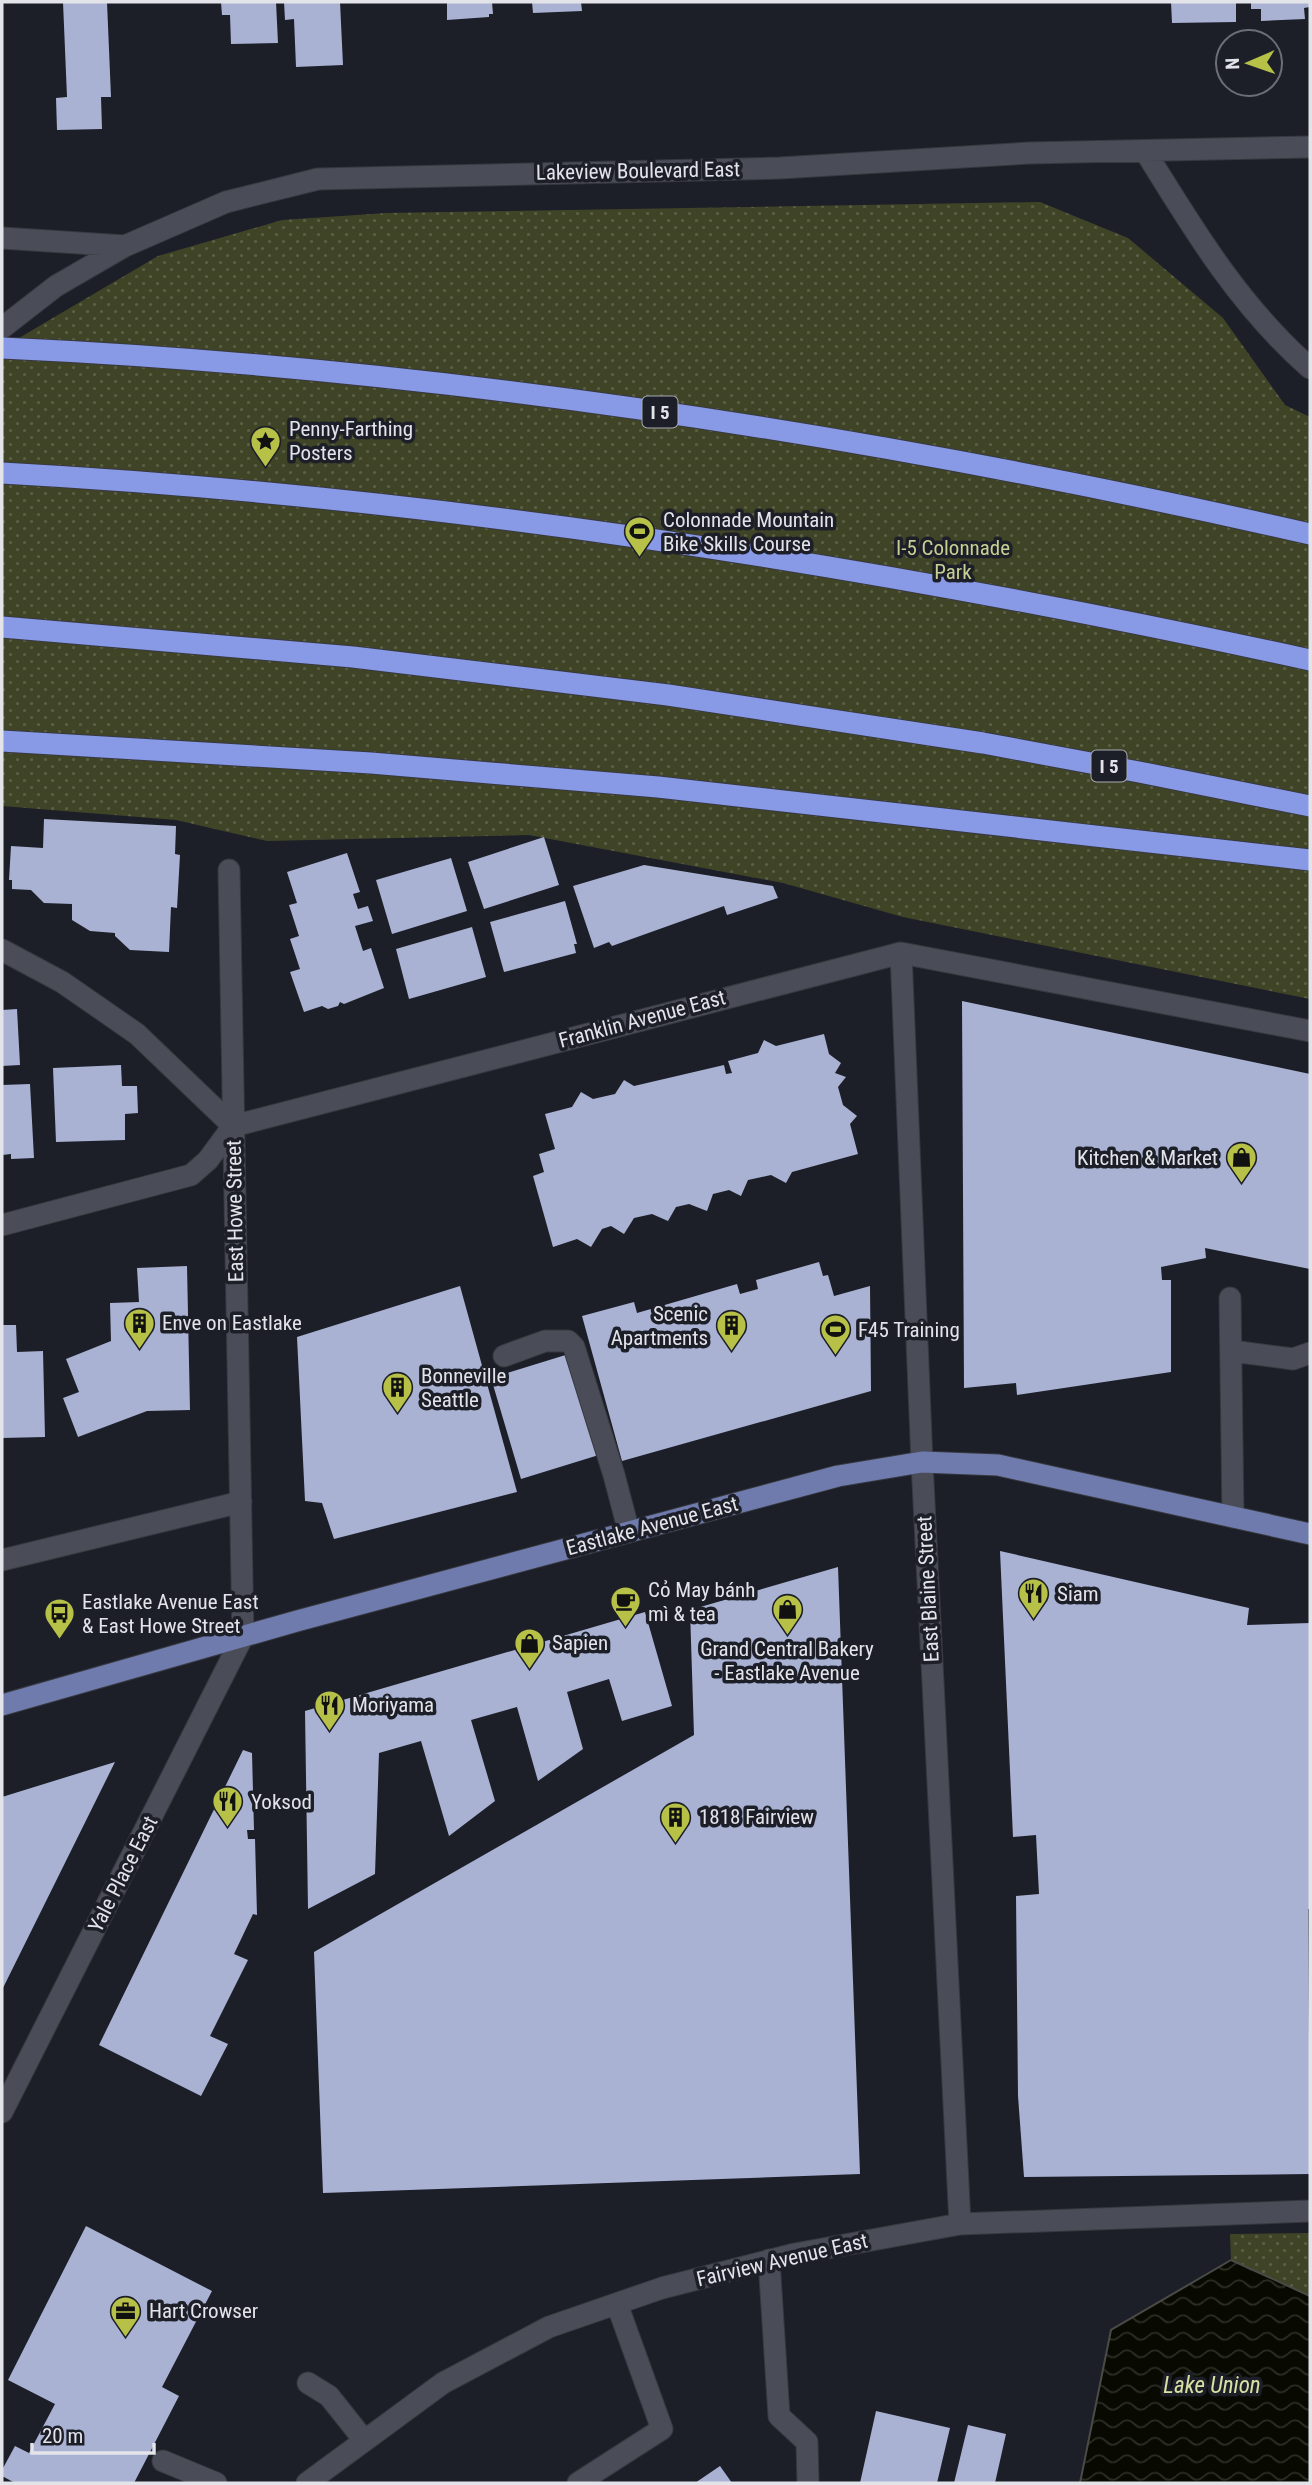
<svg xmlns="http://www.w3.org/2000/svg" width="1312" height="2485" viewBox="0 0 1312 2485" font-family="'Roboto Condensed',sans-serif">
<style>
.park{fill:url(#park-dots)}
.water{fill:url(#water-waves);stroke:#4a4b46;stroke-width:2}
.building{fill:#a9b2d3}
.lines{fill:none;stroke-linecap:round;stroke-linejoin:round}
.minor-casing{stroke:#373940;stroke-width:23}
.major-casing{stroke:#373940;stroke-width:23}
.highway-casing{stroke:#373940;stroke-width:23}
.minor{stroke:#4a4d57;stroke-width:21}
.major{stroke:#6f7bad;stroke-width:21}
.highway{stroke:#8899e6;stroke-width:21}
.labels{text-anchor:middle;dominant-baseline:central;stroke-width:7;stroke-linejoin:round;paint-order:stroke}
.shield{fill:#1d1f28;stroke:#a8a9b0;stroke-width:2}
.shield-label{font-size:19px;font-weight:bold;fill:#e3e4ea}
.street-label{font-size:21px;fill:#e3e4ea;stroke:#1d1f28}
.poi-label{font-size:21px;fill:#e3e4ea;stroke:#1d1f28;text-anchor:start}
.park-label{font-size:21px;fill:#c7cf93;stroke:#1d1f28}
.water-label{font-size:23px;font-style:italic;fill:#d9e0a4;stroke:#1d1f28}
</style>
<defs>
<pattern id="park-dots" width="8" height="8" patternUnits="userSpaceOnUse" patternTransform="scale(1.75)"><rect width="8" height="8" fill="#404426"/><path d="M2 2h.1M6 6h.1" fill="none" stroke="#5b5f46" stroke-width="1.8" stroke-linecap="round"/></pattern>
<pattern id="water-waves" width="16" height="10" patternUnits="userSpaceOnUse" patternTransform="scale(1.75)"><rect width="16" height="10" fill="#080900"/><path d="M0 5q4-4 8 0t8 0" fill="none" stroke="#2c2d25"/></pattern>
</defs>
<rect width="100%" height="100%" fill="#1d1f28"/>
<path class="park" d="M1040 202 1128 238 1223 318 1285 405 1310 417V999L903 917 783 883 529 835 267 841 176 820 2 806V348L158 256 282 220 386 213Z
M1310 2233V2296L1231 2260 1230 2234Z"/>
<path class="water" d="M1231 2260 1310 2296V2483H1080L1111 2330Z"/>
<path class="building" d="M63 2H107L111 97H101L102 129 57 130 56 98 67 97Z
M221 2H276L278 43 231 44 230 15H222Z
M284 2H340L343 65 296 67 294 19 285 20Z
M447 2H492L493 14H489V17L447 20Z
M532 2H581L582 11 533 13Z
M1171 2H1236V22L1172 23Z
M1251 2H1310V7L1304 8 1305 19 1261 21V9H1251Z
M44 819 176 826 175 854 180 855 177 908 171 907 169 952 130 950 115 936V933L90 931 72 920V904L44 903 31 890 12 889V880H9L11 846 43 848Z
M544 837 559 885 484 909 468 862Z
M347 853 360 892 353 894 358 909 368 906 373 921 355 926 363 951 371 948 384 988 344 1004 340 1002 338 1006 328 1009 322 1006 304 1012 290 972 300 969 290 939 299 936 289 905 297 903 287 872Z
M451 858 467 911 392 934 376 880Z
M644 865 773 886 778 898 727 915 724 906 612 946 609 942 594 948 573 886Z
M565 901 577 944H574L576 953 504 972 490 922Z
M472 927 486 977 409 999 396 949Z
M962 1001 1310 1074V1269L1205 1248 1206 1258 1161 1267 1162 1280H1171V1372L1017 1395 1016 1383 964 1388Z
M17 1009 20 1065 2 1066V1010Z
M824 1034 829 1054 841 1063 835 1073 846 1077 838 1087 843 1105 857 1116 850 1124 858 1154 792 1172 786 1183 771 1175 748 1180 741 1196 729 1190 713 1194 707 1211 689 1204 676 1207 668 1221 652 1214 634 1218 624 1234 611 1226 602 1229 591 1247 577 1239 553 1247 533 1176 544 1172 539 1154 555 1149 545 1114 572 1107 581 1092 593 1099 615 1094 624 1080 634 1086 724 1065 726 1074 732 1073 728 1061 758 1053 764 1040 776 1046Z
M121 1065 122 1086H137L138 1113 125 1114V1140L56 1142 53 1068Z
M30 1084 34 1158 11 1159V1154L2 1155V1085Z
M819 1262 823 1276 828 1275 834 1296 870 1286 871 1391 622 1461 582 1316 634 1302 637 1313 737 1284 740 1294 758 1289 756 1280Z
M187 1266 190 1410 147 1411 78 1437 63 1398 79 1392 66 1359 111 1341 110 1303 139 1302 137 1268Z
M460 1286 517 1492 334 1539 322 1503 305 1501 297 1337Z
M2 1325H16L17 1352 43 1351 45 1437 2 1438Z
M572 1353 602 1454 521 1479 491 1378Z
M1000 1551 1249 1608 1247 1625 1310 1623V1909H1308L1310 2174 1024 2177 1018 2096 1016 1896 1039 1894 1036 1835 1013 1837Z
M838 1567 860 2174 323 2193 314 1952 694 1735 690 1610Z
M645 1612 672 1706 622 1721 609 1679 567 1692 583 1749 538 1781 517 1707 471 1720 495 1801 449 1836 421 1741 379 1753 375 1874 308 1909 305 1711Z
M243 1750 252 1753 254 1830H247L248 1839H255L257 1915 253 1914 234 1954 248 1960 210 2036 228 2044 201 2096 99 2045Z
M115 1762 2 1990V1797Z
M86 2226 212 2291 162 2387 179 2396 134 2483H15L2 2476V2470L15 2446 29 2453 55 2404 8 2380Z
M876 2411 950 2428 937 2483H860Z
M968 2425 1006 2434 995 2483H954Z
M720 2466 732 2483H695Z"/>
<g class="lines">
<defs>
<path id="minor" d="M1145 151C1193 229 1240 307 1310 368
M2 238 125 246
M2 328 56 286 125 246 226 202 318 179 780 168 1029 153 1310 147
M2 950 62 982 137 1034 233 1126
M901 953 922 1462 960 2224
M2 1225 191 1175 208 1160 233 1126 901 953 1310 1031
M1230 1298 1233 1517
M1232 1351 1293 1359 1310 1353
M504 1356 545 1341H568L574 1347 614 1475 629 1532
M2 1560 241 1502
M2 2112 243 1636 229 870
M769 2260 779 2416 807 2442 808 2483
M308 2383 329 2396 364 2440
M163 2461 216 2483
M307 2483 443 2383 549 2327 662 2288 795 2254 960 2224 1310 2211
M578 2483 662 2429 617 2304"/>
<path id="major" d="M2 1705 297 1621 838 1476 922 1462 998 1465 1310 1534"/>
<path id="highway" d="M2 348C443 368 880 436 1310 534
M2 473C442 497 880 566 1310 660
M2 627 353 657 668 695 983 743 1139 772 1310 806
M2 741 371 763 658 787 1310 860"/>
</defs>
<use href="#minor" class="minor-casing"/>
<use href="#major" class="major-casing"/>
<use href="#highway" class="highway-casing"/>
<use href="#minor" class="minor"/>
<use href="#major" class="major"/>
<use href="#highway" class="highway"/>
</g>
<defs>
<symbol id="sight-pin" viewBox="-11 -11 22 30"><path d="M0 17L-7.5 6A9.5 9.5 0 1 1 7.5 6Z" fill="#b7c148" stroke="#1d1f28"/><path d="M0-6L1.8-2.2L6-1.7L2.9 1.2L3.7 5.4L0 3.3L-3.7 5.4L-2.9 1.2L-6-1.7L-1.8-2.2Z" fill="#111"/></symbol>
<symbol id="stadium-pin" viewBox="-11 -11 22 30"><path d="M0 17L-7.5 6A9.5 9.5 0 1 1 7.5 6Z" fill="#b7c148" stroke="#1d1f28"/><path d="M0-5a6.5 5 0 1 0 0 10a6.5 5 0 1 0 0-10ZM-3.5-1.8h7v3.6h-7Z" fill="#111"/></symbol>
<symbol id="shop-pin" viewBox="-11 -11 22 30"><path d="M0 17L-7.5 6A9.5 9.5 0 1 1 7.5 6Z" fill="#b7c148" stroke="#1d1f28"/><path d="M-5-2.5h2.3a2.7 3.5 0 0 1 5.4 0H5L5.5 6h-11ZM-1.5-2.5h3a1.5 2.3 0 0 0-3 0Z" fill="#111"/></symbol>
<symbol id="building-pin" viewBox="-11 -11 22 30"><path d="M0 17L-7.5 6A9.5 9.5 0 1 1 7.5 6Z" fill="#b7c148" stroke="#1d1f28"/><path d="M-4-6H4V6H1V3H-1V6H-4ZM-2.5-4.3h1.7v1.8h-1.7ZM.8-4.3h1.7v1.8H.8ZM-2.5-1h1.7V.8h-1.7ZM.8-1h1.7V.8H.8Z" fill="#111"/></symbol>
<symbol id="restaurant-pin" viewBox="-11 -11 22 30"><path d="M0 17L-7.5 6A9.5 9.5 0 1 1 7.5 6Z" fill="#b7c148" stroke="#1d1f28"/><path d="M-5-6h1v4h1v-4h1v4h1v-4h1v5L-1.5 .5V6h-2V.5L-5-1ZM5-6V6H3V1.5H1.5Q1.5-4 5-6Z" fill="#111"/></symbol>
<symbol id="cafe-pin" viewBox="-11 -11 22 30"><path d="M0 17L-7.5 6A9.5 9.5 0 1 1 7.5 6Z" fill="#b7c148" stroke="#1d1f28"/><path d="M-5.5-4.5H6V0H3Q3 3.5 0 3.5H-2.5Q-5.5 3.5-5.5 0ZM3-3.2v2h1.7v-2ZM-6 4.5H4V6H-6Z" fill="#111"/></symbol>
<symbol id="bus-pin" viewBox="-11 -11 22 30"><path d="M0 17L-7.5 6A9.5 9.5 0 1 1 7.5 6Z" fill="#b7c148" stroke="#1d1f28"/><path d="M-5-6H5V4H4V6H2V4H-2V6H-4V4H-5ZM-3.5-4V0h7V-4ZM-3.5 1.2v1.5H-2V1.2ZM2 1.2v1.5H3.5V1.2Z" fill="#111"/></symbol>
<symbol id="office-pin" viewBox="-11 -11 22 30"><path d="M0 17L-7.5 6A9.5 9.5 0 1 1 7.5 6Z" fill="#b7c148" stroke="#1d1f28"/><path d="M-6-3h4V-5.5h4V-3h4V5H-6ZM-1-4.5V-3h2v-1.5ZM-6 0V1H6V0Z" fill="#111"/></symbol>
</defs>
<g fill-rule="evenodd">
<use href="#sight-pin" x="248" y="424" width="35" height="47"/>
<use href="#stadium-pin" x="622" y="514" width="35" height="47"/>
<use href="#shop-pin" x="1224" y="1140" width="35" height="47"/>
<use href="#building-pin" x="122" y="1306" width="35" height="47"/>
<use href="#building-pin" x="714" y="1308" width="35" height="47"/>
<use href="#stadium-pin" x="818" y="1312" width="35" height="47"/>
<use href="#building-pin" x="380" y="1370" width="35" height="47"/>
<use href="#restaurant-pin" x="1016" y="1576" width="35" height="47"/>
<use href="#cafe-pin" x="608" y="1584" width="35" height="47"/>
<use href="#shop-pin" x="770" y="1592" width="35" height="47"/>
<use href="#bus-pin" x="42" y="1596" width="35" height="47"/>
<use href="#shop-pin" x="512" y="1626" width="35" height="47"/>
<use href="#restaurant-pin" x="312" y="1688" width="35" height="47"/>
<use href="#restaurant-pin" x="210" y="1784" width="35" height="47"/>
<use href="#building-pin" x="658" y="1800" width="35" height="47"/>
<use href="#office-pin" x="108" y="2294" width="35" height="47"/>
</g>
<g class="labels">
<g class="shield">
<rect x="642.5" y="396.5" width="35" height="31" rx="5"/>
<rect x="1091.5" y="750.5" width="35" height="31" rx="5"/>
</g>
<g class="shield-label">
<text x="660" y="412">I 5</text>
<text x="1109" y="766">I 5</text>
</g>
<g class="street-label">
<text transform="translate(638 171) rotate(-1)">Lakeview Boulevard East</text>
<text transform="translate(642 1019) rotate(-15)">Franklin Avenue East</text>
<text transform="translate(235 1211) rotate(-91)">East Howe Street</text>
<text transform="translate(652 1526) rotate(-15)">Eastlake Avenue East</text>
<text transform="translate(928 1589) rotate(-93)">East Blaine Street</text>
<text transform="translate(123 1874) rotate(-63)">Yale Place East</text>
<text transform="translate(782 2260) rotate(-13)">Fairview Avenue East</text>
</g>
<g class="poi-label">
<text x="289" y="429">Penny-Farthing<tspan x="289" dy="24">Posters</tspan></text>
<text x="663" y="520">Colonnade Mountain<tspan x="663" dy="24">Bike Skills Course</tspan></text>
<text x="1218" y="1158" text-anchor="end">Kitchen &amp; Market</text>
<text x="708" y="1314" text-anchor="end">Scenic<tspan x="708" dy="24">Apartments</tspan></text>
<text x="162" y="1323">Enve on Eastlake</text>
<text x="858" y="1330">F45 Training</text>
<text x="421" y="1376">Bonneville<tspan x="421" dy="24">Seattle</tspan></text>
<text x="648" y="1590">Cỏ May bánh<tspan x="648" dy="24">mì &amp; tea</tspan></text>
<text x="1057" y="1594">Siam</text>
<text x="82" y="1602">Eastlake Avenue East<tspan x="82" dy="24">&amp; East Howe Street</tspan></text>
<text x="552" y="1643">Sapien</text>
<text x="787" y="1649" text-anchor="middle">Grand Central Bakery<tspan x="787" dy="24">- Eastlake Avenue</tspan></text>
<text x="352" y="1705">Moriyama</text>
<text x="251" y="1802">Yoksod</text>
<text x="699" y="1817">1818 Fairview</text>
<text x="149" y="2311">Hart Crowser</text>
</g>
<g class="park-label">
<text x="953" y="548">I-5 Colonnade<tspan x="953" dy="24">Park</tspan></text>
</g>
<g class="water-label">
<text x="1212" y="2385">Lake Union</text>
</g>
</g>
<rect width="1312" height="2485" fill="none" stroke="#e3e4ea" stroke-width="7"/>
<g transform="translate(1249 63) rotate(268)"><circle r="33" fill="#1d1f28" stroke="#6c6e76" stroke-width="2"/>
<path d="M0-5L12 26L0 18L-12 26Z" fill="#b7c148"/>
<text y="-10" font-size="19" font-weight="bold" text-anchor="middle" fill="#e3e4ea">N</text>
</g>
<path d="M32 2443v10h122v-10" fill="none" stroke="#e3e4ea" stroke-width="3.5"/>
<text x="42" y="2443" font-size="21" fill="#e3e4ea" stroke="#1d1f28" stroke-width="5" paint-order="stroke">20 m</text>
</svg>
